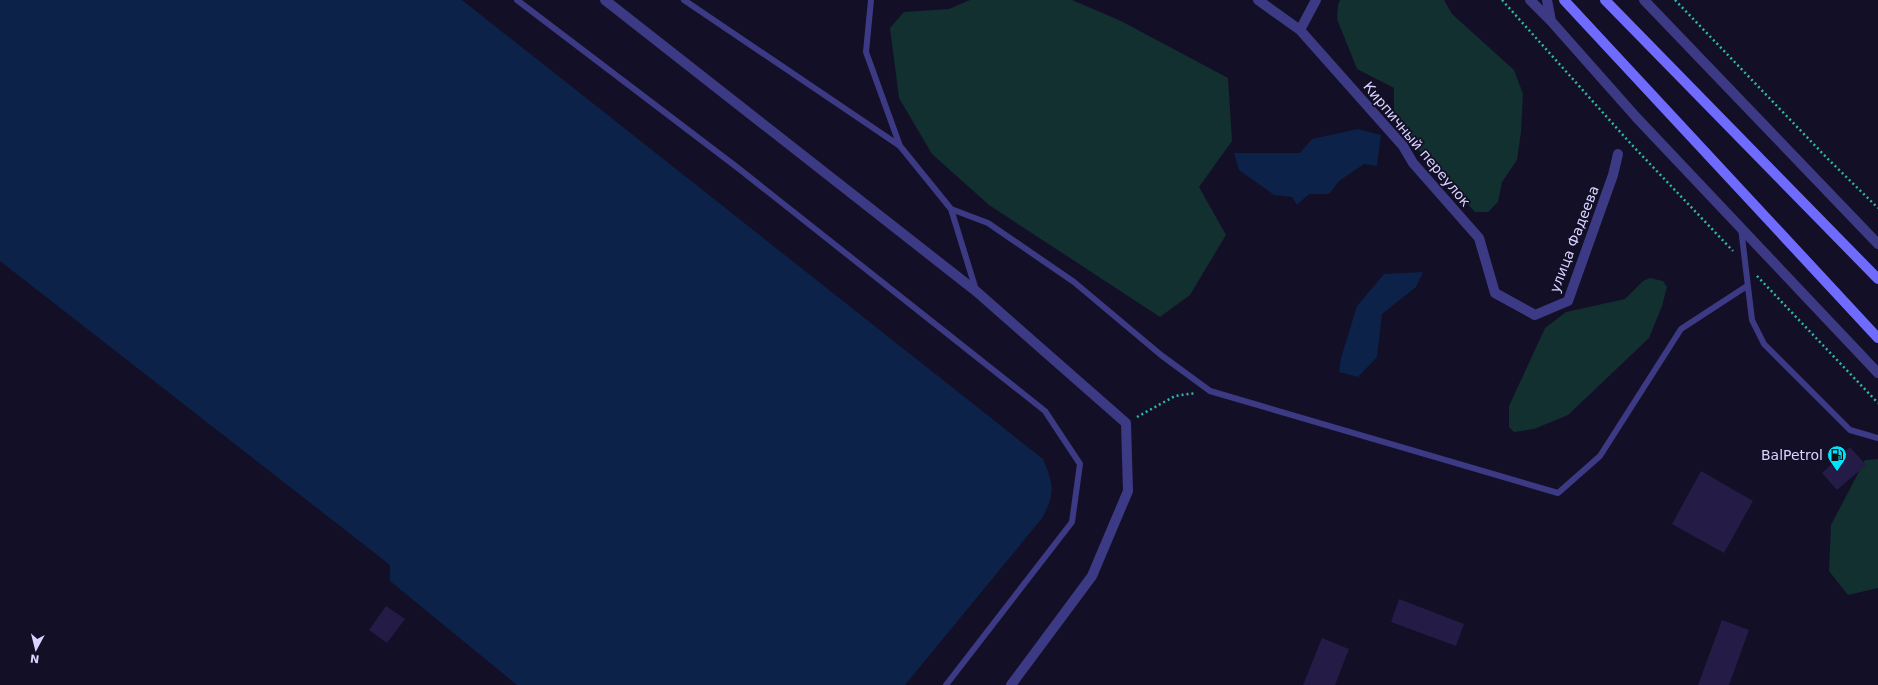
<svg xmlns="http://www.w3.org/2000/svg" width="1878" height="685" viewBox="0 0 1878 685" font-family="'DejaVu Sans',sans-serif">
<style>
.green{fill:#12302f}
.water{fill:#0c2248}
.building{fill:#241b47}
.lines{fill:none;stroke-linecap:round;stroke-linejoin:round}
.path{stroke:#2fb8b0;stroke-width:2.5;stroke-dasharray:2 3;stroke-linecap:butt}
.service{stroke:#3d3a85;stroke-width:6}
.minor{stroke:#3d3a85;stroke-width:10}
.secondary{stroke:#6f6bff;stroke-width:10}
.labels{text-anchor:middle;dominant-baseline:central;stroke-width:3.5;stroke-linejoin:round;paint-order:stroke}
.street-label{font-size:14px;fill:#d9d4ff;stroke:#130f26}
.poi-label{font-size:14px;fill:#d9d4ff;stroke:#130f26;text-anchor:end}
</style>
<rect width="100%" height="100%" fill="#130f26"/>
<path class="green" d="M970 0H1072L1121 21 1228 78 1232 141 1199 187 1226 235 1190 295 1160 317 989 205 932 154 899 98 890 28 904 12 949 9Z
M1340 0H1444L1452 14 1514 70 1523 94 1521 132 1517 160 1502 182 1498 202 1488 212H1475L1402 132 1394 117V88L1357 69 1337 19 1338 5Z
M1650 278 1663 281 1667 287 1662 306 1649 338 1568 415 1534 429 1514 432 1509 427V406L1545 328 1566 312 1625 299 1643 281Z
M1878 459V588L1848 595 1829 571 1831 525 1865 460Z"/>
<path class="water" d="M0 0H462L1043 459C1054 485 1055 492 1043 517L905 685H517L390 581V565L0 261Z
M1358 129 1381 135 1377 166 1364 164 1339 181 1329 194H1309L1297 205 1292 197 1274 195 1239 170 1234 153H1300L1312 139Z
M1423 272 1416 287 1382 314 1377 357 1358 377 1339 372 1341 358 1357 306 1384 274Z"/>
<path class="building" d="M1850 447 1866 465 1837 490 1822 473Z
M1701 471 1753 501 1724 553 1672 524Z
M1399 599 1464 624 1456 646 1391 622Z
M386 606 405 619 387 643 369 630Z
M1722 620 1749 630 1729 685H1698Z
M1322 638 1349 649 1335 685H1303Z"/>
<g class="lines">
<path class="path" d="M1502 0 1631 144 1733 251
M1675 0 1827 158 1878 208
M1757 276 1878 403
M1137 417 1175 396 1196 393"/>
<path class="service" d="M517 0 738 168 1045 411 1080 464 1072 522 946 685
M684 0 900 146
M871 0 866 52 900 146 951 209 976 290
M951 209 988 223 1074 282 1161 355 1210 391 1558 493 1600 456 1681 329 1747 286
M1741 228 1752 320 1764 344 1850 430 1878 438"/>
<path class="minor" d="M605 0 977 292 1126 423 1128 491 1092 576 1011 685
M1258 0 1300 30 1403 146 1413 163 1479 238 1495 293 1535 315 1568 301 1613 175 1618 154
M1530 0 1551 21 1636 117 1878 373
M1547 0 1551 21
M1644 0 1878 244
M1300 30 1316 0"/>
<path class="secondary" d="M1564 0 1878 338
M1605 0 1878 279"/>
</g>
<defs>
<symbol id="fuel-pin" viewBox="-11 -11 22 30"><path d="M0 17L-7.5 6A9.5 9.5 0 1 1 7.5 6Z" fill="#00e5ff" stroke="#130f26"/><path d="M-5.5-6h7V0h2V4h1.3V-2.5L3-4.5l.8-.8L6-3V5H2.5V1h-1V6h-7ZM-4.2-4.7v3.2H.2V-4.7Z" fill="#111"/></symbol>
</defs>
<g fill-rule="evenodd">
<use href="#fuel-pin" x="1826" y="444" width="22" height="30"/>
</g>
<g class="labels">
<g class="street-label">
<text transform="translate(1417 144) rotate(50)">Кирпичный переулок</text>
<text transform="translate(1574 239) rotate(-69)">улица Фадеева</text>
</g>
<g class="poi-label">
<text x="1823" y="455">BalPetrol</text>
</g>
</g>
<g transform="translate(36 649) rotate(187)" stroke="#130f26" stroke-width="3" paint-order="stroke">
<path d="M0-3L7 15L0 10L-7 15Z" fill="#d9d4ff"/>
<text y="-6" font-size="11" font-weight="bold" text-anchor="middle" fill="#d9d4ff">N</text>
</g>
</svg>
